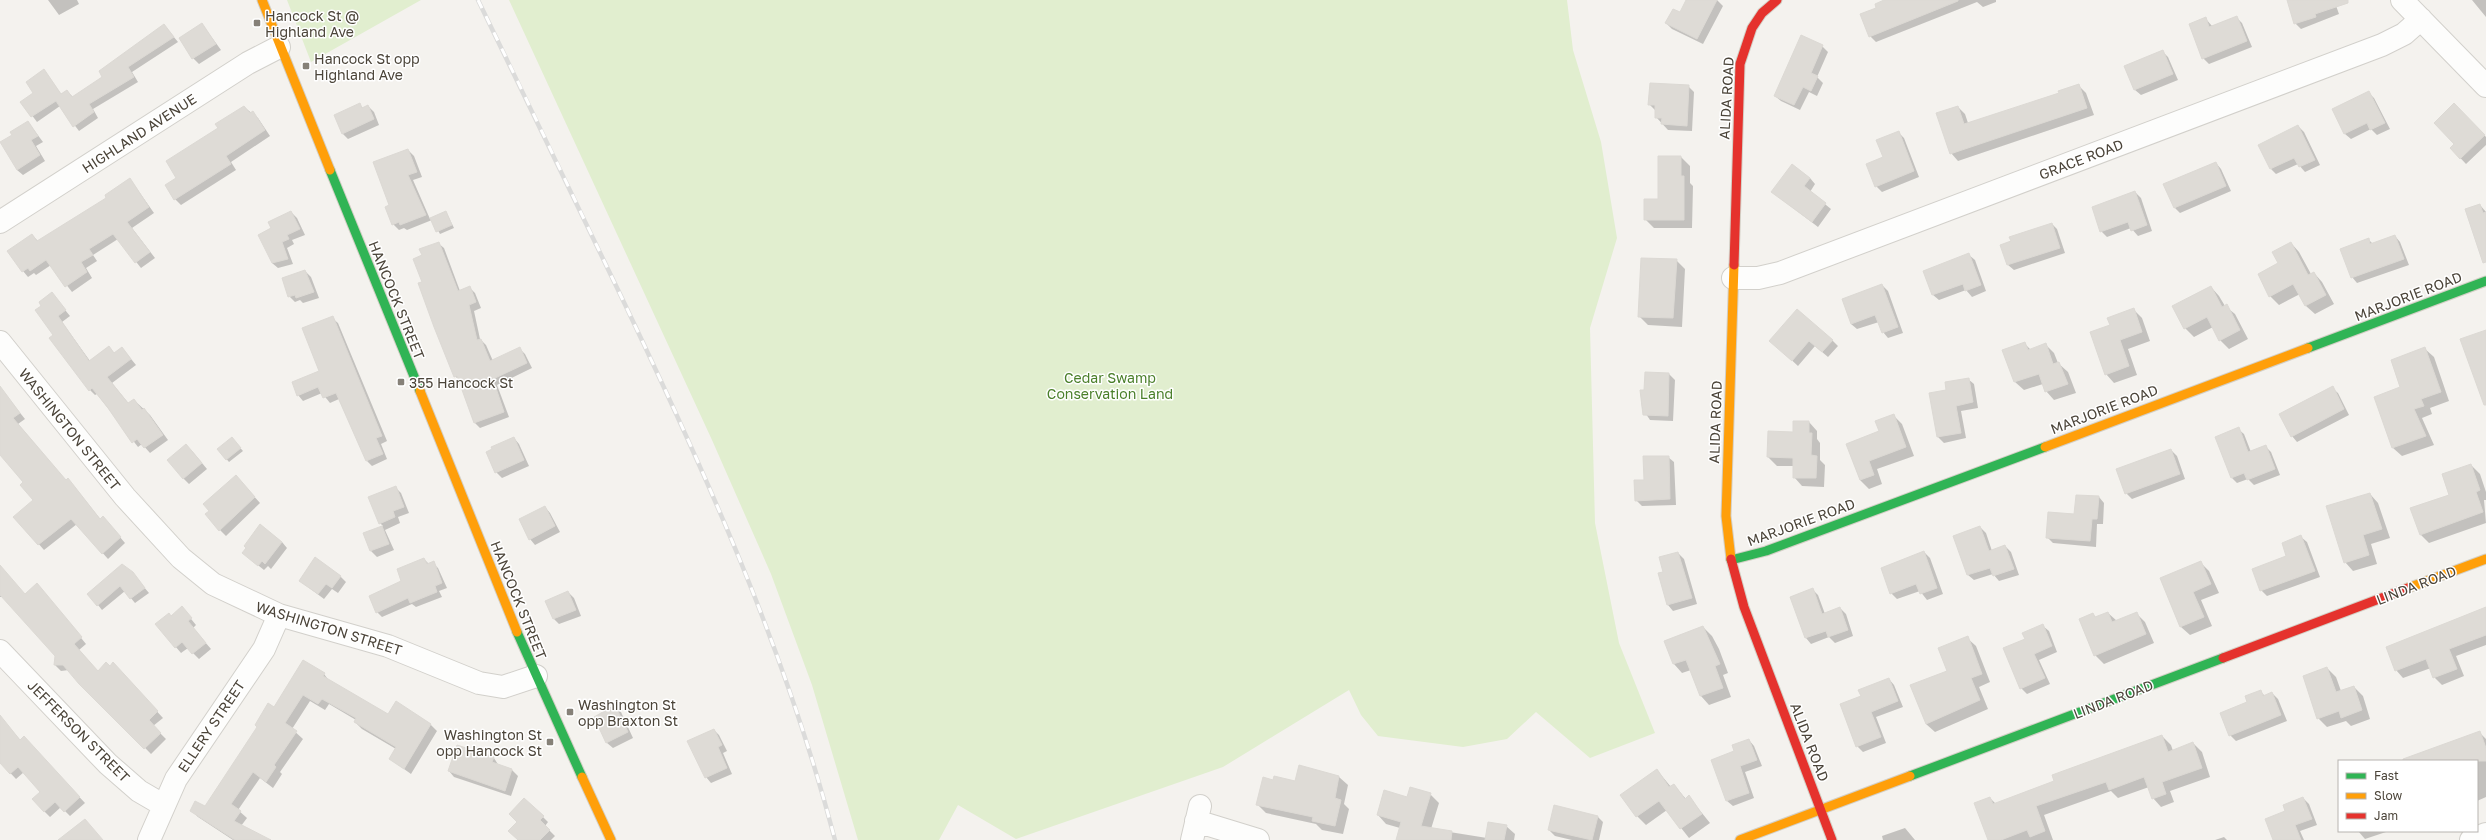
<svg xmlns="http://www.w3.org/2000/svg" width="2486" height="840" viewBox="0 0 2486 840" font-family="'Golos Text',sans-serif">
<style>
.green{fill:#e1eecf}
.shadow{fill:#0003}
.building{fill:#dedbd6;stroke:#dcd9d4}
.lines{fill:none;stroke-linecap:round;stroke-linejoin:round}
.street-casing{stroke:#d2d0cb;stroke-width:24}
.fast-casing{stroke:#d3cfc5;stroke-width:11}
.slow-casing{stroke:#d3cfc5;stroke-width:11}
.jam-casing{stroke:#d3cfc5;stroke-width:11}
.street{stroke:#fdfdfc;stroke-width:22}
.fast{stroke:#30b455;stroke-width:9}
.slow{stroke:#ff9f0a;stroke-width:9}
.jam{stroke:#e5322d;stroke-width:9}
.rail-casing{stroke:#dbdbda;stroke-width:4.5}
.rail{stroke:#fff;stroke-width:3;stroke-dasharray:9;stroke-linecap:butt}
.poi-dot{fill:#868178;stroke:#fff;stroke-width:1.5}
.labels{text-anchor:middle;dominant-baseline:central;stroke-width:3;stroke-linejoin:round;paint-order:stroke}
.poi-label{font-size:14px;fill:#4b4439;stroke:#fff;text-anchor:start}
.street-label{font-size:14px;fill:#4b4439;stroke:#fff}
.park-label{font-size:14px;fill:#4a7f2a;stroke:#fff}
</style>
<rect width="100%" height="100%" fill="#f4f2ee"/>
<path class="green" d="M287 0H421L311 62Z
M509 0H1567L1573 50 1601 142 1617 238 1590 328 1595 523 1619 643 1655 733 1590 758 1536 712 1507 739 1463 747 1378 736 1361 715 1349 690 1223 767 1016 839 958 805 939 840H858L812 685 771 574 712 440Z"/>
<path class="shadow" d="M48 0H77L79 4 59 15Z
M1687 0H1717L1723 6 1703 44 1672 29 1666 23 1680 14Z
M1901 0H1996V2L1983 7 1977 2 1876 42 1870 36Z
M2288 0H2334L2339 14 2301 29 2295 23Z
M2472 0H2486V17L2481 11Z
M2236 17 2242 23 2252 47 2209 64 2203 58 2206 19 2212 26Z
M202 24 221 50 199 64 193 58Z
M164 25 178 42 132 72 138 82 93 109 98 118 79 131 60 106 37 122 22 102 34 93 44 71 61 94 67 91 73 97 103 77Z
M1822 46 1828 52 1817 77 1823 83 1817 96 1809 92 1800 110 1781 101 1775 96Z
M2163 52 2168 57 2178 80 2141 95 2135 90 2126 67Z
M2078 85 2086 93 2094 115 1958 161 1951 153 1958 107 1965 114 1968 123 2060 94Z
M1688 86 1694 92 1692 131 1668 130 1656 117 1655 110 1649 104Z
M2368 92 2374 98 2390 129 2377 135 2371 129 2351 139 2345 134 2333 110Z
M359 105 363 108 368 106 374 112 379 125 348 139 342 133Z
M2454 105 2486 137V145L2466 164 2451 148 2456 144Z
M244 107 258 118 270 136 231 162 236 170 181 205 175 199 178 178Z
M28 122 43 142 36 146 45 161 23 175 17 170 13 135Z
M2298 126 2304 132 2320 165 2305 172 2298 164 2276 174 2271 169Z
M1898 132 1904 138 1919 177 1882 192 1876 186 1884 158Z
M408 150 414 156 422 177 413 180 430 219 446 212 454 228 440 234 432 220 407 230 404 228 399 230 393 224 390 206Z
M1659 157H1681L1690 166V183L1693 186 1692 228H1654L1645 219 1659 200Z
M2216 163 2221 169 2231 191 2180 213 2175 208Z
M1810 178 1815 184 1810 192 1831 209 1818 227 1772 192Z
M130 179 154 213 132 228 155 258 141 268 118 239 93 255 97 261 86 268 92 278 72 292 51 265 36 275 34 273 28 277 23 271 32 235 38 241 108 198Z
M2135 192 2141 198 2152 231 2138 236 2131 228 2107 237 2101 231Z
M2480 205 2486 212V251Z
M291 212 297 218 305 235 292 240 294 244 287 248 293 264 278 268 272 263V229Z
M2052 224 2057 229 2065 253 2014 270 2008 265 2002 245Z
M2395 236 2400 242 2409 265 2357 283 2352 277 2368 239 2373 244Z
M438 243 444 248 460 291 469 287 475 293 481 308 474 311 480 339 486 345 493 361 520 349 525 354 532 368 497 385 509 417 480 428 474 422 460 381 455 376 423 282V256Z
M2291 243 2299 252 2311 274 2314 273 2322 282 2334 304 2315 314 2306 306 2300 294 2279 305 2270 296 2280 264Z
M1969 255 1975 260 1986 291 1972 297 1966 290 1939 300 1933 295 1924 271Z
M1676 260 1685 269 1682 327 1648 325 1639 316Z
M305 271 311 277 319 298 303 303 300 300 295 302 289 296Z
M1882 285 1888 291 1903 333 1888 338 1883 332 1879 322 1857 329 1851 324Z
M2211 287 2219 296 2225 306 2235 314 2248 339 2229 349 2220 340 2213 327 2194 337 2185 328Z
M52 294 70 316 62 322 90 361 108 347 115 354 122 349 127 354 136 365 112 383 129 404 134 400 150 415 168 440 150 453 142 444 138 447 97 394 95 395 90 390 55 335 43 306Z
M2134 310 2142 318 2150 341 2128 349 2137 375 2114 383 2106 374 2111 326Z
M332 318 338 323 387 441 381 444 387 459 372 466 367 461 339 399 330 403 322 393 303 401 298 395 320 372Z
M1832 340 1838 346 1828 357 1815 346 1798 366 1771 341Z
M2024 343 2031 350 2046 345 2054 353 2058 363 2068 372 2076 393 2054 400 2046 391 2043 384 2024 390 2015 382Z
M2425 349 2434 357 2449 401 2430 408 2432 414 2422 418 2434 445 2402 456 2393 448 2402 388Z
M1669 374 1675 380 1673 421 1650 420 1642 408 1641 391H1645Z
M1968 379 1974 384 1978 408 1961 411 1966 438 1944 443 1938 437 1948 391Z
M2332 388 2338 393 2349 415 2297 442 2292 436Z
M5 394 25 419 18 424 66 481 73 485 101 520 108 523 125 543 108 559 77 524 44 550 15 517 34 501 24 483 0 454V398Z
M1893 415 1902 424 1914 456 1877 469 1882 484 1869 489 1860 480 1847 444 1881 432Z
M1809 422 1817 431V439L1820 443V460L1825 465 1824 487 1802 486 1794 477V466H1777L1768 457Z
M2238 429 2244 434 2251 452 2266 447 2271 452 2280 475 2254 485 2248 479 2237 483 2232 478Z
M514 438 519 444 529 466 502 478 496 472Z
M234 441 243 451 229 462 218 449Z
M2171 450 2177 456 2185 479 2132 499 2126 493Z
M192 451 207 469 189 484 183 478Z
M1668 457 1674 462 1676 505 1642 506 1636 500 1645 481Z
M2471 465 2480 474 2486 492V500H2484L2486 523 2429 543 2421 535Z
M241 482 260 503 226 536 220 530Z
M395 487 401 493 409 513 398 517 400 523 385 530 394 550 377 557 371 551 364 534 383 526 380 523Z
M2370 494 2378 503 2390 538 2371 544 2377 564 2353 571 2345 562Z
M2099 497 2104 503 2103 524H2097L2096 547 2053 543 2047 537Z
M545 507 550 513 560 532 535 545 530 539Z
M1980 527 1986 533 1992 551 2005 546 2011 552 2019 575 1999 581 1993 574 1974 580 1968 575Z
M2301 537 2307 542 2320 577 2267 596 2261 590Z
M282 542 287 548 271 569 268 566 264 570 243 553Z
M1924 552 1930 558 1943 594 1927 600 1920 591 1897 599 1891 593Z
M1678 553 1684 559 1697 604 1673 611 1668 605 1659 574 1664 572Z
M424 559 429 564 433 563 438 568 447 588 439 591 442 597 416 607 412 604 382 617 377 612Z
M2200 562 2209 571 2219 593 2201 600 2212 626 2190 635 2181 627 2161 579Z
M0 566 25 595 37 584 86 644 79 650 98 672 110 667 113 664 163 718 153 726 166 739 151 754 69 670 61 671 55 665 56 656 3 597H0Z
M132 573 149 593 135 603 125 591 102 610 98 605Z
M340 576 346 582 338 593 332 589 324 599 300 581Z
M1812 589 1818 595 1825 614 1840 608 1846 614 1853 636 1835 643 1829 637 1811 644 1806 638 1791 597Z
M568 592 574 598 581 616 559 624 554 619Z
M2486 609V645L2456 656 2464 676 2442 685 2434 677 2431 668 2403 678 2396 670Z
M2108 613 2117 621 2136 613 2145 622 2154 643 2104 664 2095 655 2093 614 2096 618Z
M187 614 196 625 193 628 211 649 199 659 188 648 181 653 157 625 171 617Z
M2043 626 2049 631 2057 652 2039 660 2050 684 2027 694 2021 688 2026 640Z
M1703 627 1712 636 1719 649 1728 673 1723 675 1731 697 1709 705 1701 696 1691 670 1682 673 1674 664 1665 641Z
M1967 638 1976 646 1990 682 1979 687 1988 709 1935 732 1926 724 1948 671Z
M2327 668 2336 677 2341 691 2354 687 2363 696 2370 719 2351 726 2346 721 2327 727 2318 718Z
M324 674 330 682 388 716 430 724 437 731 411 774 390 759 396 749 362 729 355 722 356 720 329 704 325 710 310 701 292 729 303 739 280 772 282 774 273 788 260 778 238 810 247 818 241 826 258 840H233L198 817 191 810 205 808 274 708Z
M1889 679 1894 685 1903 707 1876 717 1886 743 1863 752 1857 746 1862 697Z
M2260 691 2265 696 2272 693 2278 699 2287 721 2236 741 2230 735Z
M615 707 621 712 633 738 613 748 607 743 595 717Z
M0 717 21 741 30 744 85 803 70 816 61 807 50 817 44 811 42 792 24 772 16 779 0 762Z
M714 730 719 735 727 751 723 753 732 774 711 783 706 777Z
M2480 733 2486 739V797L2477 801V761H2429Z
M2162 736 2171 745 2173 751 2193 743 2202 752 2210 777 2170 791 2174 802 2161 807 2153 798 2149 787 2118 798 2111 791 2044 815 2053 840H1989L1990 798 1996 804 2056 782Z
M1749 740 1754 746 1762 766 1745 772 1754 798 1733 806 1727 801 1712 760 1736 752Z
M457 746 494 758 499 766 512 770 518 776 511 796 454 777 449 771Z
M1657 770 1671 787 1674 785 1686 799 1689 797 1710 823 1689 838 1667 810 1646 825 1637 816Z
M1339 777 1348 785 1344 804 1349 809 1343 834 1322 830 1316 824 1266 813 1257 804 1274 781 1296 782Z
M1430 794 1439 803 1431 829 1487 838 1506 826 1515 834 1514 840H1397L1400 828 1386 824 1378 815 1408 798Z
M2303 798 2309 804 2317 825 2300 831 2304 840H2274Z
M543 817 548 822 545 826 555 836 551 840H524L512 828Z
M1598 817 1603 822 1599 840H1572L1555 836 1549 830Z
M1905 828 1915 840H1883L1882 836Z
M2358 831H2386V832L2365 839Z
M2224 837 2227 840H2215Z"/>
<path class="building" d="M1686 0H1717L1697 39 1665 23 1673 9 1680 12Z
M1884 0H1958V1L1869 37 1860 14 1876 8 1875 4Z
M2287 0H2348V3L2315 14 2316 17 2294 24Z
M2237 16 2247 41 2202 59 2189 24 2206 17 2209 27Z
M202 23 216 44 192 59 179 38Z
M164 24 174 37 128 67 134 77 89 104 94 112 73 127 56 101 31 117 20 102 33 93 26 82 44 69 61 94 67 90 72 97 102 77 99 71Z
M1801 35 1823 45 1811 73 1818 76 1811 91 1803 87 1794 105 1774 96Z
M2163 50 2173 74 2134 90 2124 66Z
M1650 83 1689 85 1687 126 1661 124 1662 118H1655V105H1648Z
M2079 84 2087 108 1950 154 1936 113 1958 106 1964 124 2059 93 2058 91Z
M2369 91 2385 123 2370 130 2367 123 2344 134 2332 109Z
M360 103 362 108 368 105 374 119 342 134 334 115Z
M2454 103 2485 135 2460 159 2450 148 2454 144 2434 123Z
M244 106 250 113 253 111 265 130 226 156 231 164 174 200 165 185 176 178 166 161 218 128 215 124Z
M28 121 38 136 31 140 40 155 17 170 0 142 12 135 10 132Z
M2298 125 2315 160 2299 167 2294 158 2270 169 2258 145Z
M1899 131 1914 171 1875 187 1866 164 1883 157 1876 140Z
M408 149 417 172 408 175 426 215 400 225 399 222 392 225 385 207 389 205 373 162Z
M1658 156H1681V176H1684V220H1644V199H1658Z
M2216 162 2226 186 2174 208 2163 184Z
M1792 164 1810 178 1804 186 1826 203 1812 222 1771 192Z
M130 178 149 207 127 222 150 252 135 263 113 234 89 249 93 255 81 262 87 272 65 287 46 260 30 271 28 268 22 272 7 251 32 234 37 241 106 198 105 195Z
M2135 191 2147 225 2131 231 2128 222 2100 232 2092 207Z
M2480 204 2483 213 2486 212V262L2483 263 2465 209Z
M291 211 300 229 287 235 289 239 282 242 288 259 272 263 258 235 271 228 268 222Z
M446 211 452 225 436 232 430 218Z
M2052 223 2060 248 2007 265 2000 245 2011 241 2009 237Z
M2395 235 2404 259 2351 278 2340 249 2369 238 2370 244Z
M439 242 458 291 470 286 476 302 469 305 477 340 481 339 490 361 520 347 527 363 493 379 504 412 474 423 457 376 454 377 434 327 418 283 422 282 413 259 422 255 419 249Z
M2291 242 2308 275 2314 272 2326 295 2305 306 2293 284 2269 297 2258 274 2278 263 2272 252Z
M1969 253 1981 285 1965 291 1963 284 1932 295 1923 271Z
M1641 258 1677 259 1673 318 1638 317Z
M305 270 314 292 296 298 295 295 288 297 282 278Z
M1882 284 1898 327 1882 333 1875 315 1851 324 1842 299Z
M2211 286 2222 307 2227 304 2240 330 2219 341 2207 317 2184 329 2172 306Z
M52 292 66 310 58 316 89 361 109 346 114 353 122 347 131 359 107 377 128 403 134 399 142 410 144 408 163 435 144 448 137 439 132 443 108 408 92 388 89 391 49 338 53 335 35 310 41 306 39 302Z
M2134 308 2142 332 2120 340 2129 366 2105 375 2090 332 2110 325 2107 318Z
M1797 309 1833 340 1822 352 1809 341 1792 361 1769 341Z
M333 316 382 436 376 438 383 454 366 461 336 393 323 398 318 387 297 396 292 382 319 371 302 328Z
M2486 330V405H2484L2460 339Z
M2025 342 2028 350 2046 343 2053 364 2059 362 2068 384 2045 392 2039 374 2014 382 2002 350Z
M2425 347 2441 392 2421 399 2424 406 2414 409 2426 436 2392 448 2374 397 2400 387 2391 360Z
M1645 372 1669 373 1668 416 1643 415 1640 390H1644Z
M1969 378 1973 402 1956 406 1961 433 1937 437 1929 393 1946 390 1945 382Z
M0 386 20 413 13 418 66 480 68 478 100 519 103 516 121 537 102 554 71 519 38 545 13 517 33 500 20 485 23 482 0 455Z
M2333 386 2344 409 2291 437 2279 414Z
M1894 414 1906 447 1869 461 1874 475 1860 480 1846 444 1879 431 1875 421Z
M1793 421H1809V433H1812L1811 455 1817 456 1816 478H1793V458L1767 457 1768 431 1793 432Z
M2239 427 2248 452 2266 445 2275 469 2247 480 2244 473 2231 478 2215 437Z
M232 437 241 448 226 460 217 449Z
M514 437 524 460 495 473 486 452 492 449 491 447Z
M186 444 202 463 183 479 167 460Z
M2171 449 2180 474 2125 494 2116 469Z
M1643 456H1669L1670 499 1635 501 1634 480H1644Z
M2471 464 2480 490 2476 492 2483 512 2420 535 2410 508 2449 495 2442 474Z
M236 475 255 497 219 531 205 514 209 511 203 504Z
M396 486 404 507 393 511 395 517 379 524 368 497Z
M2370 493 2382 529 2363 535 2369 555 2344 563 2326 506Z
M2076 495 2099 496 2097 519H2092L2090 541 2046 538 2048 512 2074 514Z
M545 506 555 526 529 540 519 519Z
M260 524 282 542 265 564 262 561 258 566 242 553 246 548 244 546Z
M382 526 389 544 370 551 363 533Z
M1980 526 1989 551 2005 545 2014 569 1993 576 1990 568 1967 575 1953 536Z
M2301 535 2315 571 2260 591 2252 569 2286 556 2282 543Z
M1924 551 1937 588 1920 594 1916 584 1890 594 1881 568Z
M1678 552 1692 598 1667 605 1658 573 1663 572 1659 557Z
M315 557 341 576 332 588 326 584 318 594 299 581Z
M424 558 427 564 434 561 442 583 435 586 437 592 410 603 408 598 376 613 369 596 401 581 397 569Z
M2201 561 2211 584 2193 592 2204 617 2180 627 2160 578Z
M122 564 133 572 145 588 130 599 120 586 97 606 87 594Z
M0 565 25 594 37 583 82 637 74 644 98 671 106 662 110 666 113 662 158 711 149 720 161 733 144 749 79 684 63 665H54L55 656 0 595Z
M1813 588 1822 614 1840 607 1848 630 1828 637 1826 631 1805 638 1790 597Z
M568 591 576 610 553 619 545 601Z
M182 606 192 618 188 621 206 643 192 654 182 642 175 648 155 624 169 613 171 616Z
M2486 607V635L2449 649 2457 669 2433 678 2426 659 2395 671 2386 647Z
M2108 612 2112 622 2137 612 2146 634 2094 656 2079 619 2093 613 2095 617Z
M2043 624 2052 646 2034 654 2045 678 2020 689 2003 648 2025 639 2022 633Z
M1703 626 1720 664 1715 666 1723 688 1700 696 1686 660 1673 664 1664 641Z
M1968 636 1982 674 1971 678 1980 700 1926 724 1910 685 1947 671 1938 648Z
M303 660 325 673 323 676 388 714 396 701 431 724 404 769 389 759 396 747 354 722 356 718 322 699 318 704 303 695 285 723 297 731 274 765 276 767 266 782 253 772 231 804 241 811 234 821 271 840H235L190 811 195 801 205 806 257 727 255 725 268 703 274 707Z
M2327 667 2336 692 2354 686 2362 710 2341 718 2339 711 2317 719 2303 676Z
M1889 678 1898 701 1871 712 1881 737 1856 747 1840 704 1861 696 1858 690Z
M2261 690 2263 696 2272 692 2281 715 2229 736 2220 713 2247 702 2245 696Z
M615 705 628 732 606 743 594 717Z
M0 715 20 740 24 736 80 797 64 812 55 802 44 812 32 799 40 792 18 767 10 774 0 763Z
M714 729 722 745 718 747 727 768 705 778 687 741Z
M2480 731 2486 748V761H2403V759Z
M2162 735 2168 752 2193 742 2202 768 2162 782 2166 794 2152 799 2144 777 2109 790 2106 782 2036 806 2045 831 2030 837 2027 830 2001 840H1988L1974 803 1990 797 1993 804 2054 781 2052 775Z
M1749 739 1757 760 1740 766 1749 793 1726 801 1711 760 1734 751 1732 745Z
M457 745 494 757 492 762 512 769 505 791 448 771Z
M1299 765 1339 776 1335 798 1341 800 1335 826 1312 821 1313 817 1256 805 1263 777 1273 780 1274 776 1295 781Z
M1657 769 1669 787 1674 784 1685 799 1689 795 1702 814 1680 829 1659 801 1636 817 1620 795Z
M1410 787 1431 793 1421 826 1452 831 1451 840H1396L1401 822 1377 815 1384 790 1407 797Z
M2303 797 2312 819 2295 825 2301 840H2273L2265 819 2285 811 2283 805Z
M524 798 544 816 540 820 550 830 540 840H518L508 831 517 822 509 814Z
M1554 805 1598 816 1592 840 1548 830Z
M85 819 103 840H58Z
M1488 822 1507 825 1504 840H1485Z"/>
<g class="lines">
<defs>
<path id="street" d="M2402 0 2486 86
M0 222 248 63 279 47
M1733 278H1758L1780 273 2382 45 2404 34 2421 19
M0 342 125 497 181 558 213 584 279 615 388 646 479 683 503 687 536 676
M0 651 108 764 139 791 163 805
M1196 821 1258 840
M149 840 176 779 264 649 279 615
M1192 840 1200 806
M2471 840 2486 834"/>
<path id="fast" d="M330 170 420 391
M2308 348 2486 281
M1731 560 1766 551 2045 447
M517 632 582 777
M1910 776 2223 658"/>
<path id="slow" d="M262 0 330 170
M420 391 517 632
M2045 447 2308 348
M1731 559 1726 516 1734 265
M2408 588 2486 559
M582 777 611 840
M1740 840 1910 776"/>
<path id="jam" d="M1734 265 1740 64 1752 28 1762 13 1777 0
M1731 559 1744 607 1832 840
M2223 658 2408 588"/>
</defs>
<use href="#street" class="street-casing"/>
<use href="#fast" class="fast-casing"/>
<use href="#slow" class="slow-casing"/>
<use href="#jam" class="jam-casing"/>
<use href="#street" class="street"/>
<use href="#fast" class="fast"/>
<use href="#slow" class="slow"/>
<use href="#jam" class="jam"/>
<defs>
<path id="rail" d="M478 0C526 98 573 196 620 294 705 472 785 648 835 840"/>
</defs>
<use href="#rail" class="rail-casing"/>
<use href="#rail" class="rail"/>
</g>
<g class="poi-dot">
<rect x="253" y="19" width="8" height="8" rx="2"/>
<rect x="302" y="62" width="8" height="8" rx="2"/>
<rect x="397" y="378" width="8" height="8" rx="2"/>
<rect x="566" y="708" width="8" height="8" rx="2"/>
<rect x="546" y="738" width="8" height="8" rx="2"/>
</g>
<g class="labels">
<g class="poi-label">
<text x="265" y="15">Hancock St @<tspan x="265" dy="16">Highland Ave</tspan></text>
<text x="314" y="58">Hancock St opp<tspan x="314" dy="16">Highland Ave</tspan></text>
<text x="409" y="382">355 Hancock St</text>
<text x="578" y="704">Washington St<tspan x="578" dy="16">opp Braxton St</tspan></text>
<text x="542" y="734" text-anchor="end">Washington St<tspan x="542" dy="16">opp Hancock St</tspan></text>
</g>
<g class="street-label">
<text transform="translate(1726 98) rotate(-87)">ALIDA ROAD</text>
<text transform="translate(139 133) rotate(-33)">HIGHLAND AVENUE</text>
<text transform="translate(2081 159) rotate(-21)">GRACE ROAD</text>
<text transform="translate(2408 296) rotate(-21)">MARJORIE ROAD</text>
<text transform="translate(397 300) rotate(68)">HANCOCK STREET</text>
<text transform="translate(2104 409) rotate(-21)">MARJORIE ROAD</text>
<text transform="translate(1715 422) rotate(-88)">ALIDA ROAD</text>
<text transform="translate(70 429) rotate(51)">WASHINGTON STREET</text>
<text transform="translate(1801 522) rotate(-20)">MARJORIE ROAD</text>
<text transform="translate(2416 585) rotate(-21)">LINDA ROAD</text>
<text transform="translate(519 600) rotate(68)">HANCOCK STREET</text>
<text transform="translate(329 628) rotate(17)">WASHINGTON STREET</text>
<text transform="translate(2113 699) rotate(-21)">LINDA ROAD</text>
<text transform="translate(211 726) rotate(-56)">ELLERY STREET</text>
<text transform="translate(79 731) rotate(45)">JEFFERSON STREET</text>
<text transform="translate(1810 742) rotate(69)">ALIDA ROAD</text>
</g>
<g class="park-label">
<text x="1110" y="377">Cedar Swamp<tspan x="1110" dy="16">Conservation Land</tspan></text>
</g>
</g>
<rect x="2338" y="760" width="140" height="72" fill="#ffffff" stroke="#b7b4b0"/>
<rect x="2346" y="773" width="20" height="6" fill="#30b455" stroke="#b7b4b0"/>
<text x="2374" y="780" font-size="12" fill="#4b4439">Fast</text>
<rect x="2346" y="793" width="20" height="6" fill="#ff9f0a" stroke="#b7b4b0"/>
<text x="2374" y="800" font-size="12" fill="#4b4439">Slow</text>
<rect x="2346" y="813" width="20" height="6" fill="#e5322d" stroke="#b7b4b0"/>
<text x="2374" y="820" font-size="12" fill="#4b4439">Jam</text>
</svg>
